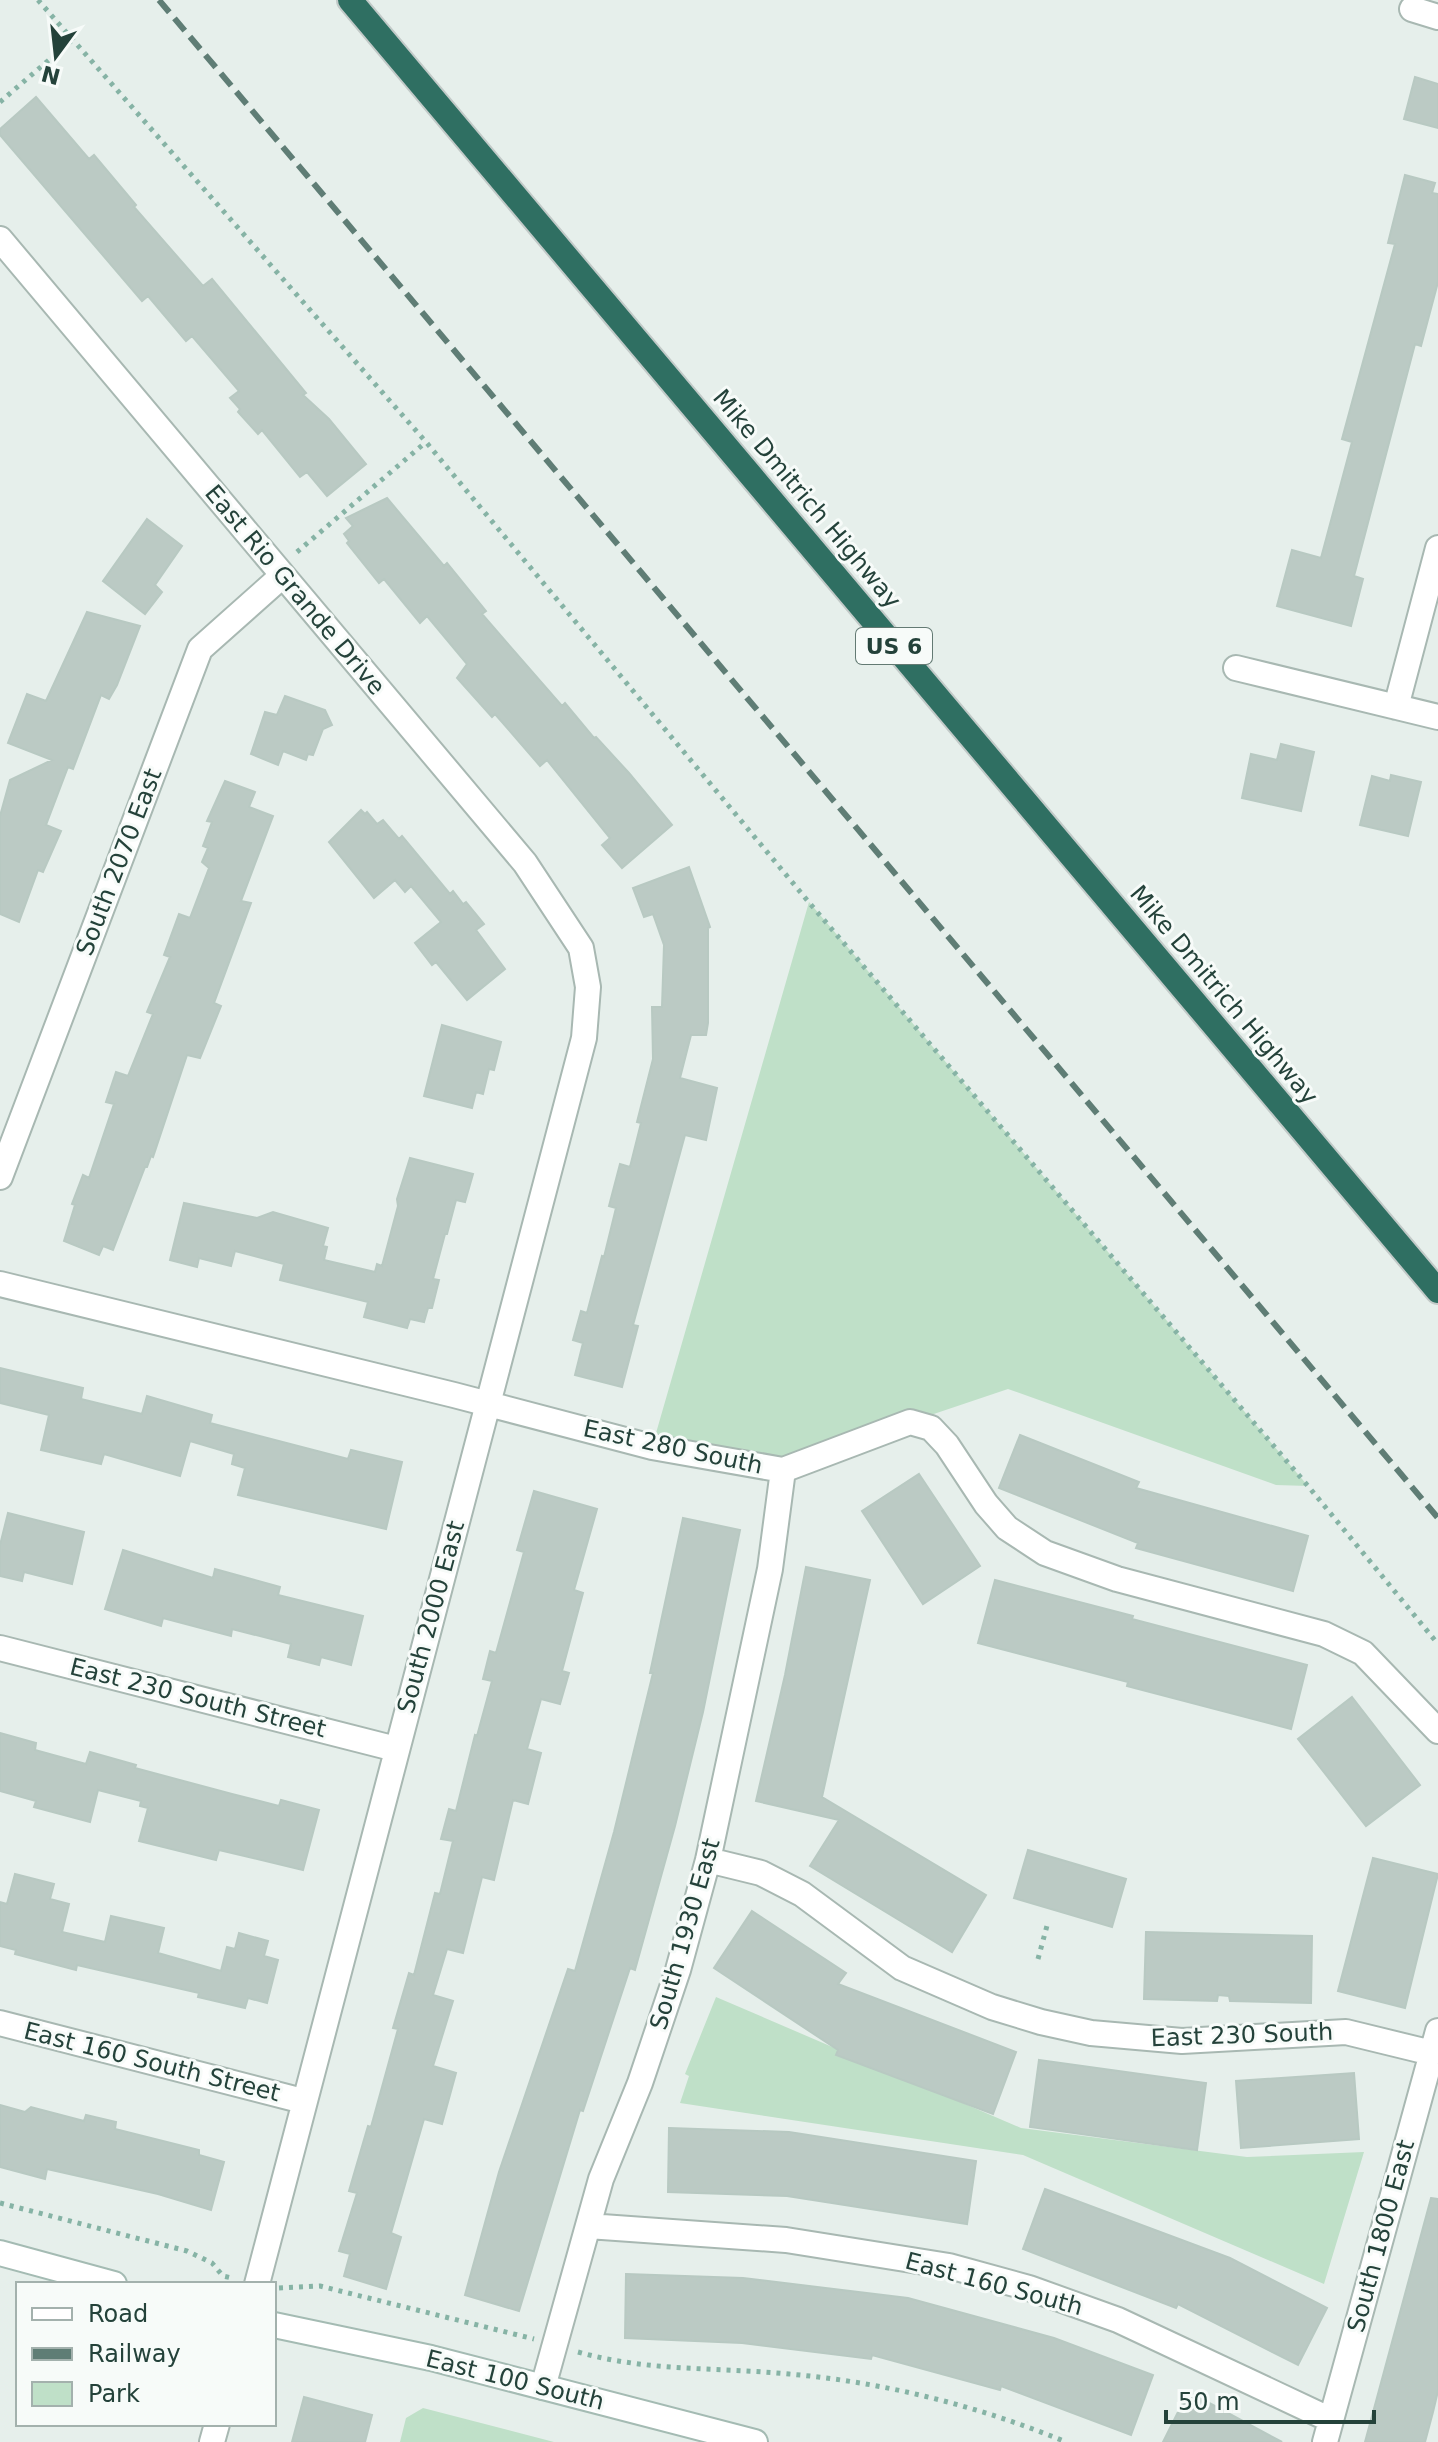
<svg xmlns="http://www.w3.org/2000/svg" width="1438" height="2442" viewBox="0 0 1438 2442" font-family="'DejaVu Sans',sans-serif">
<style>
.green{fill:#bfe0c8}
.building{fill:#bbcac4;stroke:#b8c9c2;stroke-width:2}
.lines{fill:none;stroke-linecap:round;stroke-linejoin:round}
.street-casing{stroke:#a8b8b2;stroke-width:28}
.secondary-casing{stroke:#a4bbb3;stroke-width:28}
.highway-casing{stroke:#c2cac8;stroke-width:28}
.path{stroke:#86b3a5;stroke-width:5;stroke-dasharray:4 6;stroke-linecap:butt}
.street{stroke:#fff;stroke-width:24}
.secondary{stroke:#fff;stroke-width:24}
.highway{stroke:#2f6f62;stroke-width:24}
.rail{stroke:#5f7d75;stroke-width:6;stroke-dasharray:16 8;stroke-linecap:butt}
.labels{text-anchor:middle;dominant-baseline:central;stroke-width:6;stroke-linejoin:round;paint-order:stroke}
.shield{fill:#f7fbf9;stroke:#637a73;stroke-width:2}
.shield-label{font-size:22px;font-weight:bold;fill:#24423a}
.street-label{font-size:24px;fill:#24423a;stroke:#f7fbf9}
</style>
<rect width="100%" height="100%" fill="#e6efeb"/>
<path class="green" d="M809 902 1308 1486 1276 1485 1008 1389 910 1422 783 1470 652 1447Z
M716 1997 1021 2128 1247 2157 1364 2152 1324 2284 1023 2155 680 2103 689 2076 685 2074Z
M423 2408 554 2442H400L406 2418Z"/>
<path class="building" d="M1415 77 1438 84V128L1404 119Z
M36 97 89 159 94 155 136 205 134 207 203 286 212 279 306 393 303 395 329 419 366 464 327 496 307 472 300 477 262 430 258 434 238 412 240 409 230 398 239 391 192 336 186 341 148 296 142 301 0 135V129Z
M1405 175 1435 183 1432 193 1438 194V282L1421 346 1415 344 1354 576 1363 579 1351 626 1277 606 1292 550 1321 558 1352 442 1342 439 1395 244 1388 243Z
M387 498 444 566 447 563 486 611 482 614 562 706 565 703 594 738 596 737 629 773 672 825 622 868 602 845 610 838 547 760 540 766 495 714 492 717 457 678 467 664 427 616 420 623 384 579 379 583 347 543 349 541 344 534 353 526 346 518Z
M147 519 182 546 155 585 162 592 145 614 103 581Z
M87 612 140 626 117 685 109 699 101 695 73 769 68 767 46 825 61 831 43 872 38 870 19 922 0 914V816L10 780 52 760 8 743 27 694 46 701Z
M285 696 325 710 332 725 323 729 313 755 308 754 306 760 283 751 278 765 251 754 265 712 277 715Z
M1281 744 1314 752 1301 811 1242 798 1251 754 1277 760Z
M1391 775 1421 782 1408 836 1360 825 1372 776 1390 781Z
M225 781 255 792 249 807 273 816 241 901 251 903 214 1003 221 1006 200 1058 187 1055 153 1157 151 1156 147 1167H145L113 1250 103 1246 99 1255 64 1241 75 1205 72 1204 83 1175 89 1178 114 1104 106 1102 116 1072 128 1076 153 1014 147 1012 170 957 164 955 179 914 190 918 209 868 202 862 208 848 203 846 212 822 207 821Z
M361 810 365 814 367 812 377 824 383 820 399 839 402 836 450 894 453 891 463 904 466 902 484 924 476 930 505 969 467 1000 436 962 432 965 415 943 441 922 411 886 405 892 395 880 374 898 329 842Z
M689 867 710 927 708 928V1023L706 1035H691L680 1078 717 1088 706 1140 685 1135 633 1325 638 1326 622 1387 575 1375 583 1343 573 1340 581 1311 587 1313 602 1256 604 1257 616 1208 609 1206 620 1164 630 1167 641 1123 637 1122 653 1059 652 1007H662L664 945 653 914 644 917 633 888Z
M442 1025 501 1042 494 1070 489 1069 483 1094 476 1092 472 1108 424 1096Z
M410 1158 473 1174 465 1202 456 1200 447 1234H445L433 1279 439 1280 432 1308H428L424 1322 410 1319 407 1328 364 1317 368 1302 280 1280 284 1264 235 1251 231 1266 199 1258 197 1267 170 1260 184 1203 257 1218 273 1212 328 1228 323 1246 327 1247 324 1260 375 1272 377 1264 382 1266 398 1206 397 1199Z
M0 1368 83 1388 81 1399 142 1414 147 1396 212 1415 210 1423 348 1459 351 1450 402 1462 386 1529 238 1495 245 1468 232 1464 234 1454 190 1441 180 1476 104 1454 101 1464 41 1450 49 1415 0 1403Z
M1020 1435 1139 1482 1136 1488 1308 1536 1293 1591 1136 1548 1138 1543 999 1488Z
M919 1474 980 1566 923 1604 862 1511Z
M534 1491 597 1509 574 1590 583 1593 562 1671 569 1673 560 1704 541 1699 527 1749 541 1753 528 1804 513 1800 494 1880 482 1877 463 1953 447 1949 433 1995 453 2001 433 2066 456 2073 442 2124 424 2119 391 2233 401 2237 386 2289 344 2276 350 2254 339 2251 357 2193 349 2191 368 2126 371 2127 398 2029 393 2028 409 1973 414 1975 435 1893 440 1894 453 1841 441 1839 449 1809 456 1811 475 1735 477 1736 492 1681 483 1679 490 1651 496 1653 524 1552 517 1550Z
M8 1513 84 1532 72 1584 24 1572 22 1581 0 1576V1545Z
M683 1518 740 1530 703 1712 675 1826 635 1970 630 1968 583 2111 580 2110 519 2311 465 2295 499 2172 568 1969 575 1971 614 1832 653 1673H650Z
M123 1550 213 1578 215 1569 280 1587 278 1595 363 1616 351 1665 321 1657 319 1665 288 1657 291 1644 232 1629 231 1636 163 1618 161 1626 105 1609Z
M806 1567 870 1580 822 1797 986 1895 952 1952 810 1866 839 1820 756 1801 785 1675Z
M995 1580 1133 1616 1132 1619 1307 1665 1291 1729 1127 1686 1128 1682 978 1643Z
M1352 1697 1420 1785 1366 1826 1298 1739Z
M0 1733 36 1743 35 1750 86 1764 90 1752 136 1765 135 1768 232 1794 279 1806 281 1800 319 1810 303 1870 219 1850 216 1860 139 1841 148 1808 140 1806 141 1801 98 1790 90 1822 34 1807 36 1801 0 1791Z
M1028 1850 1126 1879 1112 1927 1014 1898Z
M1373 1858 1438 1874 1405 2008 1338 1991Z
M15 1874 54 1884 50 1899 69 1904 62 1932 105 1942 111 1916 164 1928 158 1953 221 1971 227 1947 235 1949 239 1933 268 1941 264 1956 278 1960 267 2003 248 1998 245 2008 198 1997 199 1993 77 1965 76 1970 15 1954 16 1950 0 1946V1902L7 1904Z
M752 1911 846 1973 838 1984 1016 2052 993 2114 836 2055 838 2050 714 1968Z
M1146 1932 1312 1936 1311 2003 1230 2001 1229 1996 1218 1995 1217 2001 1144 1999Z
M1039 2060 1206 2083 1197 2150 1030 2127Z
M1354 2073 1359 2139 1241 2148 1236 2081Z
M0 2105 25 2112 31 2107 84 2121 86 2115 116 2122 115 2129 199 2150V2155L224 2162 211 2210 158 2194 47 2169 45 2179 0 2167Z
M669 2128 789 2132 976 2161 967 2224 787 2196 668 2192Z
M1045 2189 1230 2258 1327 2308 1298 2365 1178 2304 1176 2308 1023 2249Z
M1431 2198 1438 2199V2391L1433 2412 1425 2442H1365Z
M626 2274 743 2278 908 2298 1054 2338 1153 2375 1131 2435 1001 2386 1000 2390 872 2355 871 2359 742 2343 625 2338Z
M1188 2392 1213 2405 1282 2442H1163Z
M304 2397 372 2415 365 2442H292Z"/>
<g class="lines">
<defs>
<path id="street" d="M1412 9 1438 17
M0 239 525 863 581 948 588 987 584 1038 257 2284
M1236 668 1438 717
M1396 707 1438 548
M0 1177 200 649 282 576
M0 1284 454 1395 652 1447 783 1470 910 1422 931 1428 947 1445 986 1504 1007 1528 1045 1553 1117 1579 1324 1634 1363 1653 1438 1731
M0 1648 396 1749
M708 1860 761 1873 802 1894 902 1968 992 2007 1041 2022 1091 2033 1182 2041 1346 2032 1432 2053
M0 2023 303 2101
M588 2226 786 2240 949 2266 1029 2288 1118 2320 1331 2420
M543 2387 601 2179 640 2083 678 1970 708 1860 770 1569 783 1470
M212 2442 217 2424
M1325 2442 1438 2031"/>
<path id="secondary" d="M0 2253 114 2284
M274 2325 431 2358 755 2442"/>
<path id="highway" d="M350 0 1438 1291"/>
</defs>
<use href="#street" class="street-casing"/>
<use href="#secondary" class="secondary-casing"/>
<use href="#highway" class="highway-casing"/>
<path class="path" d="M38 0 426 442 812 906 1308 1486 1438 1644
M0 102 71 41
M297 552 426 442
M1038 1959 1048 1922
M0 2203 187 2251 212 2263 223 2276 232 2278
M279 2288 320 2286 534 2339
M578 2352C649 2372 717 2367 789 2374 883 2382 979 2406 1066 2442"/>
<use href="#street" class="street"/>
<use href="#secondary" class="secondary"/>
<use href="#highway" class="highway"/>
<path class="rail" d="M159 0 1438 1518"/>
</g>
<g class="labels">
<rect class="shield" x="856" y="628" width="76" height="36" rx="6"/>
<g class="shield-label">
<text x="894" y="646">US 6</text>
</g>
<g class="street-label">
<text transform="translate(807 499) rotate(50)">Mike Dmitrich Highway</text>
<text transform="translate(295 590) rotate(50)">East Rio Grande Drive</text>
<text transform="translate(119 862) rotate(-69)">South 2070 East</text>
<text transform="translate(1224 995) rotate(50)">Mike Dmitrich Highway</text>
<text transform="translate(673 1447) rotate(12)">East 280 South</text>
<text transform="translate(431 1617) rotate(-75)">South 2000 East</text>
<text transform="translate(198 1698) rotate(14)">East 230 South Street</text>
<text transform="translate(685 1934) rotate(-74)">South 1930 East</text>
<text transform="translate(1242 2035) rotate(-2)">East 230 South</text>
<text transform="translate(152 2062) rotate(14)">East 160 South Street</text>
<text transform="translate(1381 2236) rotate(-75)">South 1800 East</text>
<text transform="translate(994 2284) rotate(15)">East 160 South</text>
<text transform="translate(515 2380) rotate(14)">East 100 South</text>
</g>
</g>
<rect x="16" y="2282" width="260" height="144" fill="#f7fbf9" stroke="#a3b1ad" stroke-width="2"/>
<rect x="32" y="2308" width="40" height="12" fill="#ffffff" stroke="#a3b1ad" stroke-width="2"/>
<text x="88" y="2322" font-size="24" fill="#24423a">Road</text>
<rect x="32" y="2348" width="40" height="12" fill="#5f7d75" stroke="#a3b1ad" stroke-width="2"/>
<text x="88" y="2362" font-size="24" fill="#24423a">Railway</text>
<rect x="32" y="2382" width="40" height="24" fill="#bfe0c8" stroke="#a3b1ad" stroke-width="2"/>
<text x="88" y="2402" font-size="24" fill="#24423a">Park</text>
<g transform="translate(56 56) rotate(195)" stroke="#f7fbf9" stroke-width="6" paint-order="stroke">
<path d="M0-6L14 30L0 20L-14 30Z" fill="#24423a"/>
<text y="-12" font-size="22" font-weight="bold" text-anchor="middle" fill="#24423a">N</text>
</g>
<path d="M1166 2410v12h208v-12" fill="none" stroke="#24423a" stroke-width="4"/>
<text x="1178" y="2410" font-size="24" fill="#24423a" stroke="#f7fbf9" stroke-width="6" paint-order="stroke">50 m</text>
</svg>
